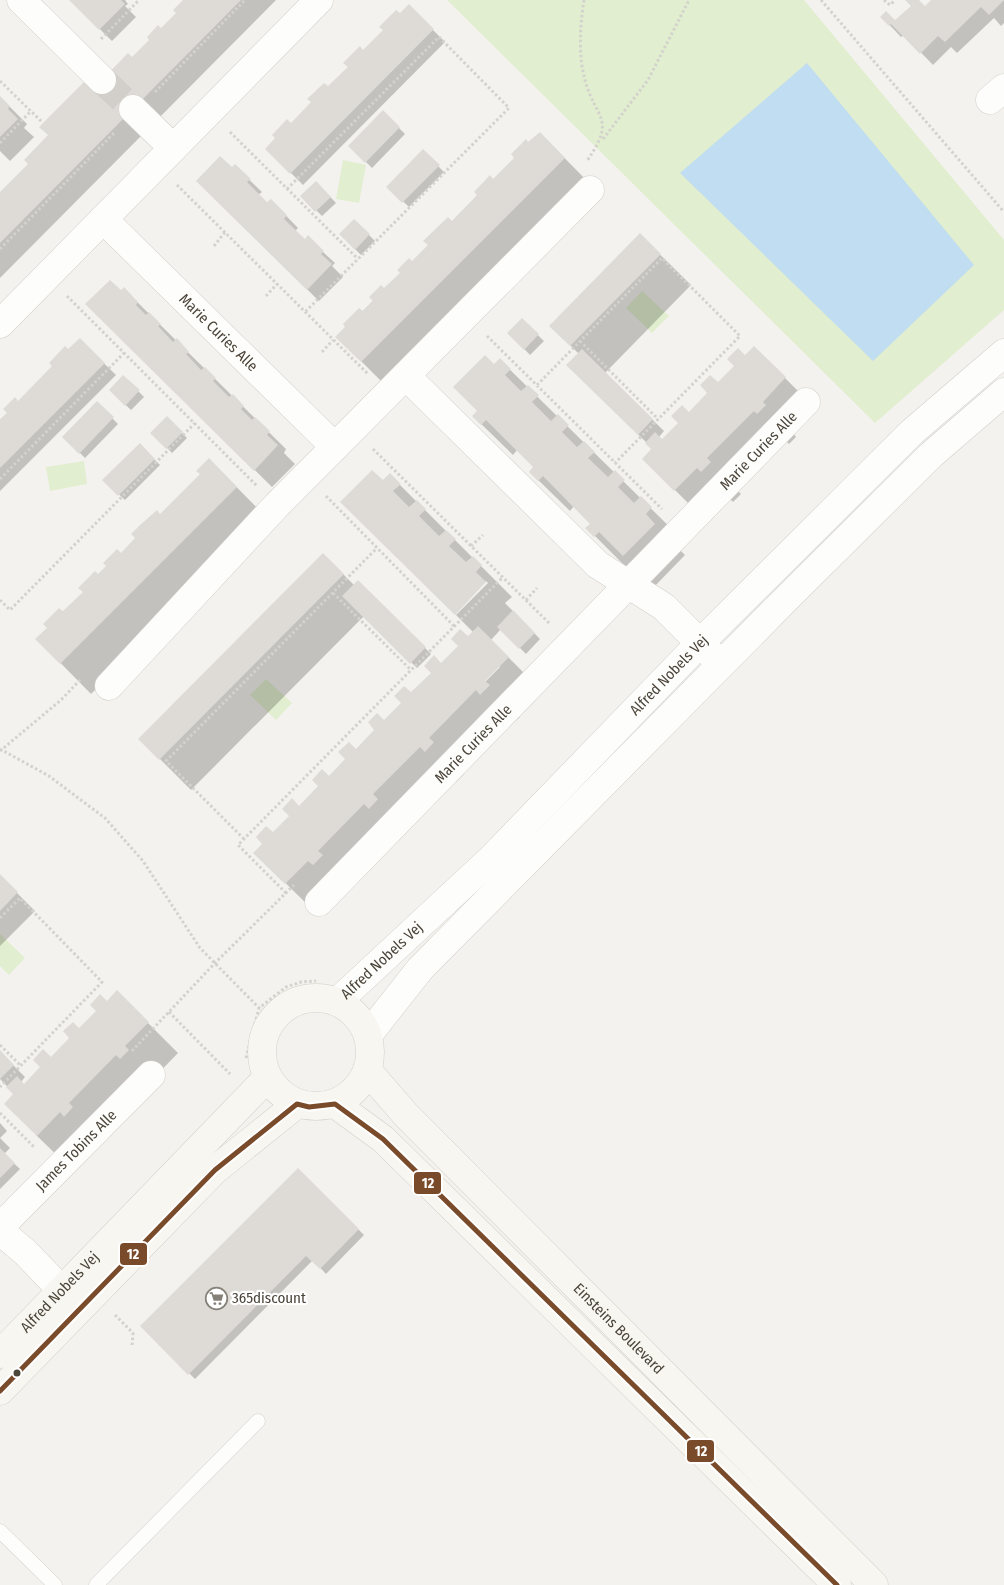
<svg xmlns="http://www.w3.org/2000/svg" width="1004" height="1585" viewBox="0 0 1004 1585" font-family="'Fira Sans Condensed',sans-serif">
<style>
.green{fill:#e1eecf}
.water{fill:#c0ddf1}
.shadow{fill:#0003;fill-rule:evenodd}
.building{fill:#dedbd6}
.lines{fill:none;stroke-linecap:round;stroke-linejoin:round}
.street-tunnel{stroke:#d2cfca;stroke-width:28;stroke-dasharray:28 14;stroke-linecap:butt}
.lane-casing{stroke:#d2d0cb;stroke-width:15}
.street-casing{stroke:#d2d0cb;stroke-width:29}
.secondary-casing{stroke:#d3cfc5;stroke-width:29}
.path{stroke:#d3d2cc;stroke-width:3;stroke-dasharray:2.5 2.5;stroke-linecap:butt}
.lane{stroke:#fdfdfc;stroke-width:14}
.street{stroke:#fdfdfc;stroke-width:28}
.secondary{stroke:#f7f6f1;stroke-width:28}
.bus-1-casing{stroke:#fff;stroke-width:9}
.bus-1{stroke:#7a4b2a;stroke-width:5}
.bus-dot{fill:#4b4439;stroke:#fff;stroke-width:2}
.labels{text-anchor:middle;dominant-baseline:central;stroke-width:4.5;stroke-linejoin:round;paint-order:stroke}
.street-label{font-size:15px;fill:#4b4439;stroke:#fff}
.poi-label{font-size:15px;fill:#4b4439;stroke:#fff;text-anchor:start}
.line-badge{stroke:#fff;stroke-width:2}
.badge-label{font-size:14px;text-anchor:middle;font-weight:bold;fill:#fff}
</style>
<rect width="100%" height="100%" fill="#f4f2ee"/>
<path class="green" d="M447 0H804L1004 240V310L875 423Z
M343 160 366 165 359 203 336 199Z
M642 291 669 316 652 333 626 308Z
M84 461 87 484 50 491 46 467Z
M266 679 292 703 276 720 250 695Z
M0 934 25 958 9 975 0 966Z"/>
<path class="water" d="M807 63 974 265 873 361 680 173Z"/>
<path class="shadow" d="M70 0H125L128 4 125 6 136 17 112 41Z
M185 0H276L0 278V194L30 164 92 91 132 59 178 13Z
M907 0H918L925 8 933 0H1004V23L1001 26 994 18 957 53 951 47 933 65 904 35 901 37 882 17 896 22 912 6Z
M409 6 445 42 303 185 267 149Z
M0 97 27 124 24 128 34 137 10 161 0 151Z
M383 112 405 134 372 168 350 146Z
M540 133 595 189 392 392 337 337Z
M423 151 444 172 409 207 388 187Z
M235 166 262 192 258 195 267 203 271 200 298 228 295 231 305 241 323 252 335 263 332 266 343 277 319 301 197 181Z
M316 182 336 203 322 216 302 196Z
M354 220 375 241 361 255 340 234Z
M640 235 691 285 605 373 664 431 659 437 662 440 754 347 816 409 793 433 796 437 789 444 785 440 737 490 741 494 733 502 729 498 706 521 644 459 653 449 568 365 579 354 551 326Z
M124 289 286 449 284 453 295 464 272 487 87 304 121 292Z
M522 320 544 341 530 355 509 333Z
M80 340 116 375 0 491V421Z
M500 360 682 539 676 546 685 555 655 586 630 562 626 567 587 528 592 524 574 506 570 511 530 472 535 467 517 450 513 455 473 416 478 411 494 366Z
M123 376 144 397 131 410 110 390Z
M97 403 118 424 85 458 64 437Z
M167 418 187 438 172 453 152 433Z
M140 445 160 465 125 500 104 480Z
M209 459 267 518 91 694 37 639 201 474Z
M383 482 400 485 512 597 505 603 540 639 526 654 501 629 491 640 539 688 515 712 520 717 512 724 508 720 459 769 464 774 456 782 452 777 403 826 408 831 400 839 395 834 317 914 255 853 473 632 456 615 488 583 486 581 454 613ZM498 665 500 667 485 682 483 680Z
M323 554 354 585 358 581 431 654 417 668 364 616 191 790 140 739Z
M0 876 35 911 0 946Z
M117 992 178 1053 68 1166 36 1135 15 1094 0 1079V1052L25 1077 21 1082 24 1085Z
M0 1123 7 1131 0 1138 10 1148 4 1154 20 1169 0 1189Z
M298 1169 364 1235 326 1274 313 1260 195 1379 141 1326Z"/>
<path class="building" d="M69 0H121L125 4 99 30Z
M183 0H241L0 243V192L28 164 24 160 48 135 39 127 84 82 92 90 128 53 132 57 149 40 147 37 158 25 161 28 176 13 173 10Z
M905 0H919L925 6 931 0H1004L989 15 981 7 945 42 938 36 920 54 891 24 889 26 880 17 886 11 895 20 911 6Z
M409 4 434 29 290 174 265 149 275 138 272 135 287 119 291 123 311 102 307 99 324 83 328 86 348 67 343 63 360 46 363 50 383 30 379 27 396 10 400 13Z
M0 96 10 106 8 109 18 119 0 137Z
M383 110 400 127 365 163 348 146Z
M540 132 565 158 361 362 335 337 345 327 343 324 359 308 363 311 373 301 369 297 381 285 384 288 400 273 397 270 409 258 412 261 428 245 423 241 448 217 452 221 477 195 474 192 490 175 493 179 514 158 511 154 526 139 528 142Z
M423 149 440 165 402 203 386 187Z
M220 156 232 167 235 164 251 179 247 182 267 202 271 199 287 215 284 219 305 239 308 235 324 251 321 254 332 264 307 290 196 181Z
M316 181 331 197 315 212 300 196Z
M354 219 370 234 355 250 339 234Z
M640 233 661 254 570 346 549 326Z
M110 280 121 290 124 287 138 302 136 305 146 315 149 312 161 324 158 326 173 342 177 338 189 352 186 354 201 370 205 367 216 378 213 381 229 397 233 394 244 406 241 409 252 420 255 417 270 431 267 435 278 445 254 471 85 304Z
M522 318 539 334 524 350 507 333Z
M80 338 105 363 0 468V419L7 413 3 409 15 397 18 401 52 366 49 363 65 346 68 349Z
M754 346 786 377 763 402 766 405 757 414 754 411 707 458 711 462 701 472 697 468 674 491 642 459 651 449 645 443 655 432 662 439 678 423 671 416 682 405 689 412 707 393 700 385 710 375 718 382 734 366 727 359 738 348 745 355Z
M582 349 653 419 638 435 566 365Z
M485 355 494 364 500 358 511 369 505 375 521 391 528 385 539 395 532 402 551 421 558 414 569 425 562 432 577 447 584 441 595 452 588 458 608 477 615 470 625 480 618 487 634 503 641 496 652 507 646 514 655 524 623 556 599 532 594 537 585 528 590 524 543 476 538 481 529 472 533 467 486 420 481 425 472 416 477 411 453 387Z
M123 375 140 390 125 406 109 390Z
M97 401 114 417 79 454 62 437Z
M167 416 183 432 166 449 150 433Z
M140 443 155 459 118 496 102 480Z
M209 458 237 487 60 664 35 639 47 628 43 624 59 608 63 611 83 592 78 588 95 571 98 574 106 566 103 563 117 549 121 553 135 538 131 534 139 526 157 510 160 514 200 474 196 471Z
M372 470 383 480 390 473 401 484 393 491 409 507 417 500 426 509 419 516 439 536 446 530 456 539 449 546 466 562 473 556 482 565 476 572 486 582 455 615 340 502Z
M323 553 344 574 159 760 138 739Z
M358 580 426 647 410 664 342 596Z
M513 610 535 633 519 649 497 627Z
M478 626 509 657 485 681 490 685 480 695 476 690 429 738 434 742 425 752 420 747 373 794 378 799 369 809 364 804 318 851 323 855 313 865 308 861 285 884 253 853 262 844 256 837 266 826 273 832 289 816 282 809 292 798 299 806 318 786 312 780 322 769 329 776 345 759 338 752 349 742 356 749 374 730 368 722 377 713 384 720 401 703 394 696 404 686 411 692 431 673 424 666 434 655 441 663 458 646 451 639 460 629 468 636Z
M0 874 18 892 0 911Z
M117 990 149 1022 125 1046 129 1050 120 1059 116 1055 69 1103 73 1107 64 1117 60 1112 37 1136 4 1104 13 1094 6 1087 17 1076 24 1084 40 1067 33 1060 43 1049 51 1057 69 1038 63 1031 73 1022 79 1028 96 1011 90 1005 100 994 107 1001Z
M0 1050 14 1065 0 1079Z
M0 1148 15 1163 0 1178Z
M298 1168 359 1229 320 1269 306 1256 188 1375 140 1326Z"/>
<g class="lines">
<path class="street-tunnel" d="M102 80 133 109"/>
<defs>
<path id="lane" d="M0 1531 55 1585
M96 1585 258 1421"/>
<g id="street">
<path d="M21 0 102 80"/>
<path d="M990 100 1004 88"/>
<path d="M133 109 173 148"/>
<path id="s1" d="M103 219 335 447"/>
<path d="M0 324 319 0"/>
<path d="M406 376 598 565 664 607 713 656"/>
<path d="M109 686 277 505 590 190"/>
<path id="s2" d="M319 902 806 402"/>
<path id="s3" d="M337 1002 492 858 700 643 912 432 1004 353"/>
<path d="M368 1035 420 969 786 599 931 455 1004 392"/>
<path id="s4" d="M0 1227 151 1075"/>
<path d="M0 1231 25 1252 78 1307"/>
</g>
<g id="secondary">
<circle cx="316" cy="1052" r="54"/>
<path id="s5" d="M367 1070 406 1115 874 1585"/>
<path d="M335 1104 383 1139 837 1585"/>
<path id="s6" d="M0 1354 267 1078"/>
<path d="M0 1391 215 1170 297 1104"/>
</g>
</defs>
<use href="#lane" class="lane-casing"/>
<use href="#street" class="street-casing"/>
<use href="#secondary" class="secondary-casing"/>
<path class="path" d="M584 0C580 26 578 55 585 80 596 121 617 117 587 161
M821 0 1004 212
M884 0 890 5 895 0
M101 39 139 0
M0 81 43 123
M155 92 245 0
M230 132 358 259
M603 139 648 80 689 0
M0 143 31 111
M177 185 368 374
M287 189 439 37 509 108 305 312
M214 246 225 232
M0 249 115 132
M67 296 257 486
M266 296 277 284
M487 336 662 509
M580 341 658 419
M322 352 333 340
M537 385 662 258 740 336 615 463
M373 449 550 624
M0 479 124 353
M326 496 454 626
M471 546 483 535
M333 593 411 670
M0 600 10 610 195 423
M526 600 537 588
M0 749 49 776 105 818 143 861 200 948 271 1020
M0 751 61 700 80 680
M244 839 166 761 377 548
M286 893 238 845 503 577
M0 918 20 898 102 982 0 1087
M169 1012 230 1074
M0 1045 21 1066
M132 1051 215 963 294 885
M246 1058 259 1008 286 987 301 982 316 981
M0 1113 35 1148
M115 1315 133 1333 132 1347"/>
<use href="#lane" class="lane"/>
<use href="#street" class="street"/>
<use href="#secondary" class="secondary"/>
<defs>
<path id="bus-1" d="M0 1391 215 1170 297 1104 309 1107 335 1104 383 1139 837 1585"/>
</defs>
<use href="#bus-1" class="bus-1-casing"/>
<use href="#bus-1" class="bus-1"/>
</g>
<defs>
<symbol id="supermarket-ring" viewBox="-11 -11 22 22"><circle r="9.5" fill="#fff" stroke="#868178" stroke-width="1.5"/><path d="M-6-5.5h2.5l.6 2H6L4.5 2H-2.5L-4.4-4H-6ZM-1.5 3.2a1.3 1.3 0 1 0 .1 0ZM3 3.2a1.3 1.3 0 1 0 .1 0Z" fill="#868178"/></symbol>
</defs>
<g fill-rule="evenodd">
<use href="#supermarket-ring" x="204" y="1286" width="25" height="25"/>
</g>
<circle class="bus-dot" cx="17" cy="1373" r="4.5"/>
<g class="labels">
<g class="street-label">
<text stroke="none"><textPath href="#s1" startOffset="162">Marie Curies Alle</textPath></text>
<text stroke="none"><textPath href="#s2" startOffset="630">Marie Curies Alle</textPath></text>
<text stroke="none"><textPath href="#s3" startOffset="466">Alfred Nobels Vej</textPath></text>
<text stroke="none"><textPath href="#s2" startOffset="221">Marie Curies Alle</textPath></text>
<text stroke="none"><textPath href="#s3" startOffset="61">Alfred Nobels Vej</textPath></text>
<text stroke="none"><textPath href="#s4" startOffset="108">James Tobins Alle</textPath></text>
<text stroke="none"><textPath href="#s6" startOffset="86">Alfred Nobels Vej</textPath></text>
<text stroke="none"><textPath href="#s5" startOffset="361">Einsteins Boulevard</textPath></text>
</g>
<g class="poi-label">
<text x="232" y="1298">365discount</text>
</g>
</g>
<g class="line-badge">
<rect x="413" y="1171" width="29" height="24" rx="5" fill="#7a4b2a"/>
<rect x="119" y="1242" width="29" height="24" rx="5" fill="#7a4b2a"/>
<rect x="686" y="1439" width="29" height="24" rx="5" fill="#7a4b2a"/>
</g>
<g class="badge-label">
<text x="428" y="1188">12</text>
<text x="133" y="1259">12</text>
<text x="701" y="1456">12</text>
</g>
</svg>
